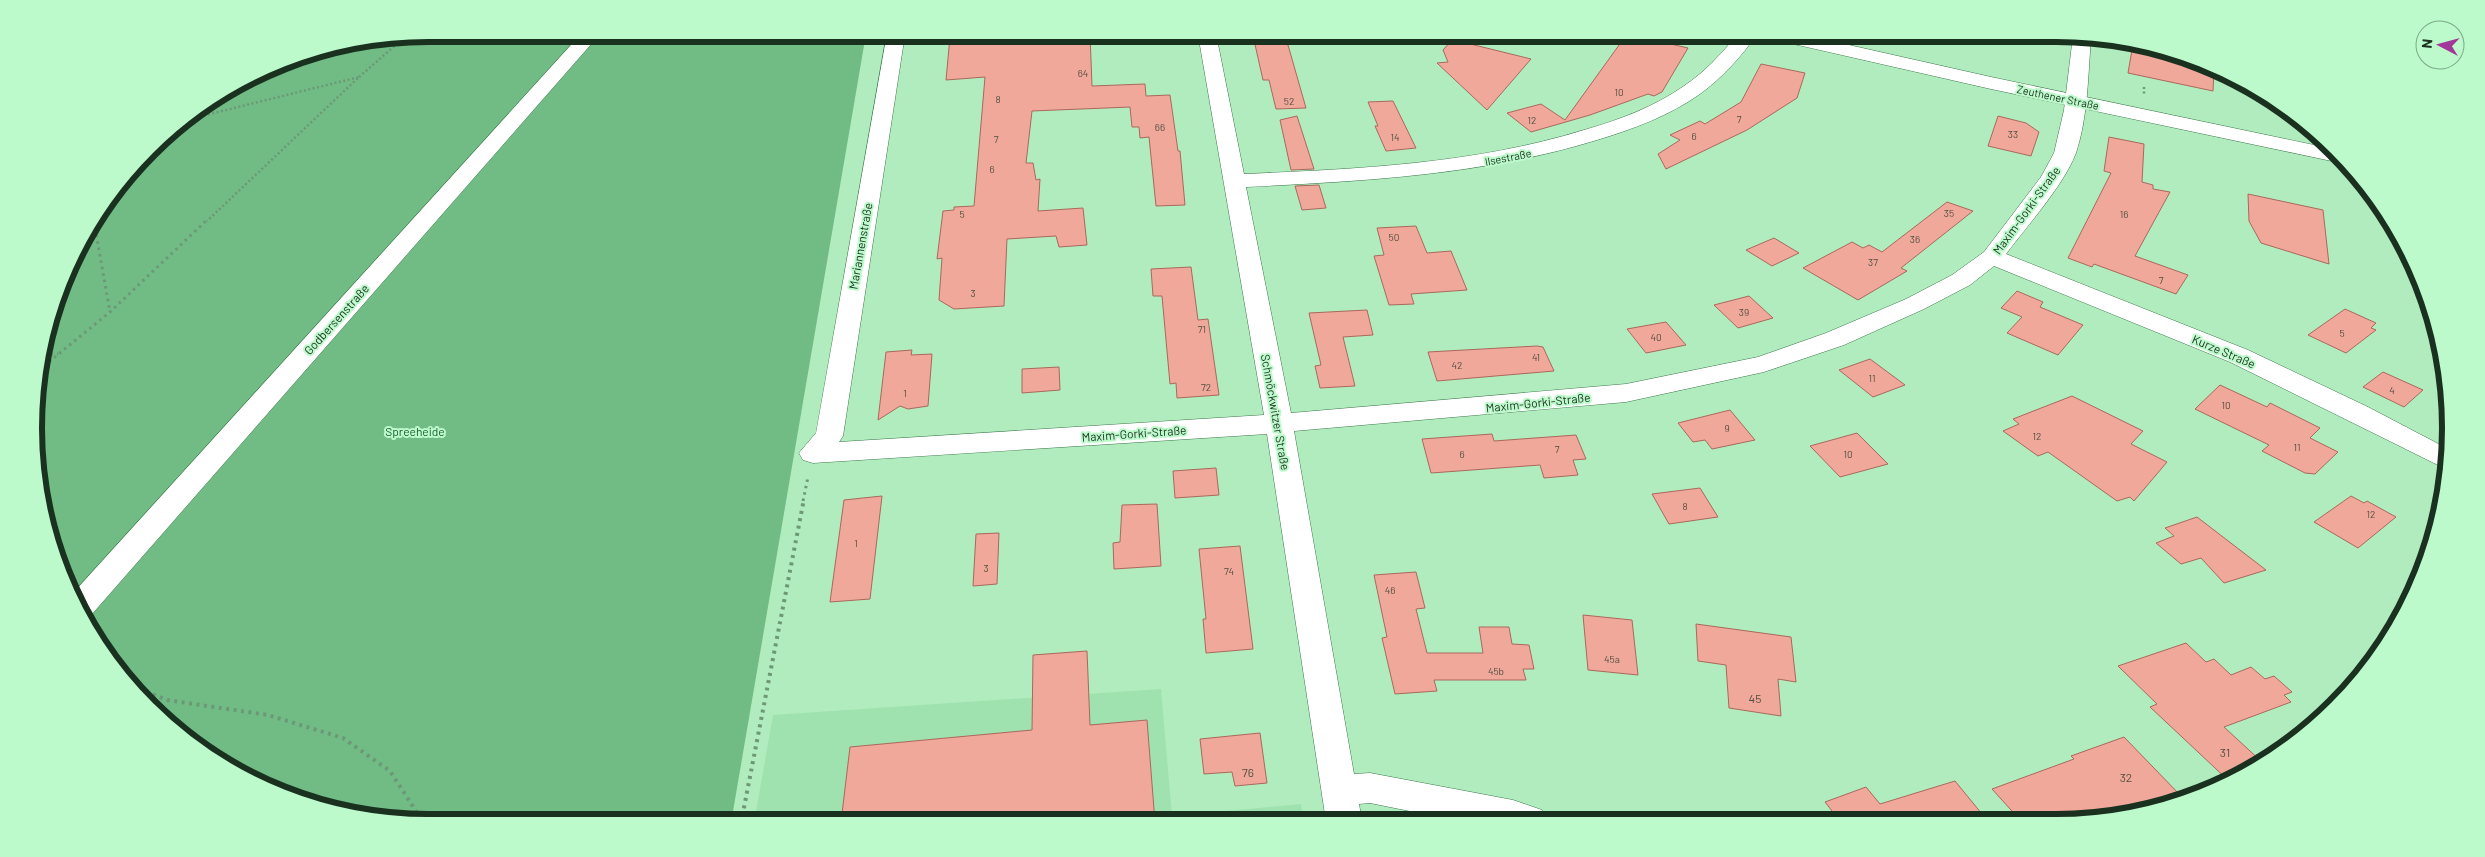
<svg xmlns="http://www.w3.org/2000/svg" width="2485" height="857" viewBox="0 0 2485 857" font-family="Barlow,sans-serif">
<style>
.built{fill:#9fe2af}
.green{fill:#71bc85}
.building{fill:#f0a89b;stroke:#aa685c}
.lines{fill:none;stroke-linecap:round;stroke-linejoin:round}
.street-casing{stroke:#3f774e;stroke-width:1}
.secondary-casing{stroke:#3f774e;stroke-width:1}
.path-far2{stroke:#6d9877;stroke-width:2.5;stroke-dasharray:2 2.5;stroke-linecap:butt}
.path-far1{stroke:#6d9877;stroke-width:3;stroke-dasharray:2.5 4;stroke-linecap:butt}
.path{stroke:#6d9877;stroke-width:4;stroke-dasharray:3 4.5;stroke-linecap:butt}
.street{fill:#fff;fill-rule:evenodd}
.secondary{fill:#fff;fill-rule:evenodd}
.labels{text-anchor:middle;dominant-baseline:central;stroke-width:4;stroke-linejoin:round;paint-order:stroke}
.number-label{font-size:10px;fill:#504f3f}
.far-street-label{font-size:11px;fill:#1a3120;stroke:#bdfacb}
.street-label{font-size:12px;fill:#1a3120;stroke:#bdfacb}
.park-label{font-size:12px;fill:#1a6133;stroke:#bdfacb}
.near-number-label{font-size:12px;fill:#504f3f}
.rim{fill:none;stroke:#1a3120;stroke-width:6}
</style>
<rect width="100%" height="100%" fill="#b1ecbe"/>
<path class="built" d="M1161 689 1172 816 1301 804 1303 821 754 823 773 715Z"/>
<path class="green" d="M429 34H866L731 823H429L327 810 209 757 150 708 100 648 47 530 35 455 37 377 75 254 116 188 168 132 278 64 352 41Z"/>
<path class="building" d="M1020 34H1090L1092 86 1145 84 1146 96 1170 95 1178 151H1180L1185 205 1156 206 1149 137 1140 138 1139 127H1132L1130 107 1032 111 1026 163H1033L1036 180 1040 179 1038 211 1083 208 1087 245 1059 247 1056 236 1007 239 1004 306 954 309 939 300 942 258 937 259 943 211 954 210V207L974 206 985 77 946 80 950 37Z
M1627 34 1688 48 1662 92 1654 96 1648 94 1590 115 1531 132 1507 113 1541 104 1565 120Z
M1283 38 1285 44 1288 45 1306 108 1276 109 1269 80H1263L1254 40Z
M1452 40H1454L1531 59 1487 110 1437 63 1448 62 1443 50Z
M2133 44 2158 47V56L2214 68 2213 91 2128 73Z
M1761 64 1805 73 1797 98 1747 130 1666 169 1658 154 1680 140 1670 135 1700 121 1705 124 1741 102Z
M1393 101 1416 148 1386 151 1375 126H1378L1368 102Z
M1297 116 1314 169 1291 170 1280 120Z
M1998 116 2026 123 2039 132 2031 156 1988 146Z
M2109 137 2144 144 2142 182 2153 185V189L2170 192 2135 256 2188 275 2176 294 2094 264 2092 267 2068 258 2111 173 2104 171Z
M1319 185 1326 208 1302 210 1295 186Z
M2248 194 2323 210 2329 264 2261 243 2249 221Z
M1947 202 1973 211 1901 268 1907 271 1858 300 1803 268 1852 242 1863 248 1869 245 1882 252Z
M1416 226 1427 253 1451 251 1467 290 1411 294 1414 304 1389 305 1374 256 1384 255 1377 228Z
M1774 238 1799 253 1772 266 1746 250Z
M1191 267 1198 320 1208 319 1219 395 1177 398 1176 383 1170 384 1162 296H1153L1151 269Z
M2017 291 2043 302 2040 307 2083 325 2058 355 2007 333 2022 317 2001 308Z
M1749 296 1773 318 1738 328 1714 305Z
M2345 309 2376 323 2371 328 2376 330 2346 353 2308 335Z
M1367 310 1373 335 1343 337 1355 386 1320 388 1315 366 1321 365 1309 313Z
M1666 322 1686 345 1646 353 1627 329Z
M1537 346 1543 347 1554 371 1437 381 1428 352Z
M912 350 911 355 932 354 928 406 908 409 900 406 878 420 886 352Z
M1870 359 1905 385 1873 397 1839 370Z
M1059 367 1060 390 1022 393V369Z
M2383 372 2423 390 2404 407 2363 387Z
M2220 385 2267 407 2270 403 2320 428 2310 438 2338 452 2315 474 2305 473 2262 451 2269 445 2195 409Z
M2072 396 2143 431 2131 444 2167 462 2134 501 2130 497 2117 501 2048 452 2038 456 2003 431 2019 424 2013 419Z
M1730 410 1755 440 1712 449 1705 440 1693 442 1678 423Z
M1857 433 1888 464 1840 477 1810 446Z
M1492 434 1494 441 1576 435 1586 459 1573 460 1578 475 1544 478 1540 465 1431 473 1422 439Z
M1216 468 1219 495 1175 498 1173 471Z
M1700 488 1718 517 1669 524 1652 494Z
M882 496 870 599 830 602 844 500Z
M2351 496 2364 503 2367 501 2396 517 2358 548 2314 522Z
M1157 504 1161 566 1114 569 1113 543 1120 542 1122 505Z
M2197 517 2266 570 2224 583 2201 558 2181 564 2156 543 2174 536 2165 528Z
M999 533 997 584 973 586 976 534Z
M1240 546 1253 649 1206 653 1203 619H1206L1199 549Z
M1416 572 1425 608 1416 609 1427 653H1483L1479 627H1509L1512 644 1529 645 1534 669H1523L1526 680H1434L1437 691 1395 694 1382 638 1387 637 1374 575Z
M1583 615 1632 620 1638 675 1588 670Z
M1696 624 1791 637 1796 682 1778 679 1781 716 1729 708 1726 665 1698 661Z
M2186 643 2206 662 2214 659 2231 675 2251 667 2265 679 2274 676 2292 692 2284 695 2291 702 2224 727 2262 762 2231 783 2150 707 2157 704 2118 666Z
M1087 651 1090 725 1147 720 1155 822H1084V818L1045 822H841L850 747 1032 730 1033 655Z
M1260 733 1267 783 1235 786 1232 772 1204 774 1200 739Z
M2124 737 2182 797 2108 820H2020L1992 789 2074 759 2071 756Z
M1955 781 1982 814 1963 820H1839L1825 802 1866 787 1880 804Z"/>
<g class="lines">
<defs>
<path id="street" d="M581 34H600L92 614 86 616 75 591Z
M887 34H905L843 436 839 442 1264 415 1198 34H1216L1244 174C1358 169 1474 164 1584 130 1619 120 1654 107 1684 86 1705 72 1722 53 1738 34H1757C1742 56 1722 78 1700 94 1669 116 1633 129 1597 140 1483 175 1365 181 1246 187L1291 413 1626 384 1758 357 1826 333 1906 299 1952 275 1984 252 2041 177 2054 153 2064 110 2073 36 2091 38C2088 75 2088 117 2076 153 2064 185 2027 226 2006 254L2248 350 2368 407 2450 450 2448 470 2230 362 1994 266 1970 285 1924 309 1844 345 1764 372 1626 402 1294 431 1354 774 1370 773 1513 800 1542 810 1547 821H1459L1370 803 1359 804 1362 821H1326L1267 434 813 463 803 460 799 453 816 433Z"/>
<path id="secondary" d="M1767 34H1800L1991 77 2333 149 2347 162 2341 163 1991 89 1776 40 1769 38Z"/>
</defs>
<use href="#street" class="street-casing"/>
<use href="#secondary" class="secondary-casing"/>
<path class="path-far2" d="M1698 39 1700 34
M359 77 406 36
M2144 87V95
M186 120 359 77 207 221"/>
<path class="path-far1" d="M94 222 110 312
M44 355 58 354
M39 370 110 312 208 219
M803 501 808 477"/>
<path class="path" d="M132 686 167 700 268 715 343 738 390 771 423 822
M741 823 804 499"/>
<use href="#street" class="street"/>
<use href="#secondary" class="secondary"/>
</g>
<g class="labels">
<g class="number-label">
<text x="1083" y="73">64</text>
<text x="1619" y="92">10</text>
<text x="998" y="99">8</text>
<text x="1289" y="101">52</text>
<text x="1739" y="119">7</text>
<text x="1532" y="120">12</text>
<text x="1160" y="127">66</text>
<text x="2013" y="134">33</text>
<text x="1694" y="136">6</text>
<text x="1395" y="137">14</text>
<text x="996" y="139">7</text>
<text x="992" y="169">6</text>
<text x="1949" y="213">35</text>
<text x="962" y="214">5</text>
<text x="2124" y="214">16</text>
<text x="1394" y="237">50</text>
<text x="1915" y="239">36</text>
<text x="1873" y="262">37</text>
<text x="2161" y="280">7</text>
<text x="973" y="293">3</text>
<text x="1744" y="312">39</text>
<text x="1202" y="329">71</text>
<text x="2342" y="333">5</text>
<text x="1656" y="337">40</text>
<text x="1536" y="357">41</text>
<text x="1457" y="365">42</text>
<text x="1872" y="378">11</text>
<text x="1206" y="387">72</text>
<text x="2392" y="390">4</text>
<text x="905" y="393">1</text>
<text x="2226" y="405">10</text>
<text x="1727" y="428">9</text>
<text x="2037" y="436">12</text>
<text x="2297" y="447">11</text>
<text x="1557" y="449">7</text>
<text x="1462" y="454">6</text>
<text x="1848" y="454">10</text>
<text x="1685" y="506">8</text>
<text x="2371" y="514">12</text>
<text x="856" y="543">1</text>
<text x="986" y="568">3</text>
<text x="1229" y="571">74</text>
<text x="1390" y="590">46</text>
<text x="1612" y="659">45a</text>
<text x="1496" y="671">45b</text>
</g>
<g class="far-street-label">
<text transform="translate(2058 97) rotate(12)">Zeuthener Straße</text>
<text transform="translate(1508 157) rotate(-11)">Ilsestraße</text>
</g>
<g class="street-label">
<text transform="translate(2026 210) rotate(-54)">Maxim-Gorki-Straße</text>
<text transform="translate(860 246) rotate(-80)">Mariannenstraße</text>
<text transform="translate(336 319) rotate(-48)">Godbersenstraße</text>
<text transform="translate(2224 351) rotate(23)">Kurze Straße</text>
<text transform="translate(1538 402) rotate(-6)">Maxim-Gorki-Straße</text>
<text transform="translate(1276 412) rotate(80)">Schmöckwitzer Straße</text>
<text transform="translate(1134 433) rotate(-4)">Maxim-Gorki-Straße</text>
</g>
<g class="park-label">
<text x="415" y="431">Spreeheide</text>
</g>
<g class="near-number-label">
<text x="1755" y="698">45</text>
<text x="2225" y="752">31</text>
<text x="1248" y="772">76</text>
<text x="2126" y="777">32</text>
</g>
</g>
<path d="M0 0H2485V857H0ZM428 42H2056A386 386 0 0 1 2442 428V428A386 386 0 0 1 2056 814H428A386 386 0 0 1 42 428V428A386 386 0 0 1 428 42Z" fill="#bdfacb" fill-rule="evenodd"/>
<path class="rim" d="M428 42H2056A386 386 0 0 1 2442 428V428A386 386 0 0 1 2056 814H428A386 386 0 0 1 42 428V428A386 386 0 0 1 428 42Z"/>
<g transform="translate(2440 45) rotate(276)"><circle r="24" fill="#bdfacb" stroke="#7caa87"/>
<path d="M0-4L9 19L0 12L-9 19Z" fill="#a3389a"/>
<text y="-8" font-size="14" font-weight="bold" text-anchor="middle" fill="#1a3120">N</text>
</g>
</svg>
